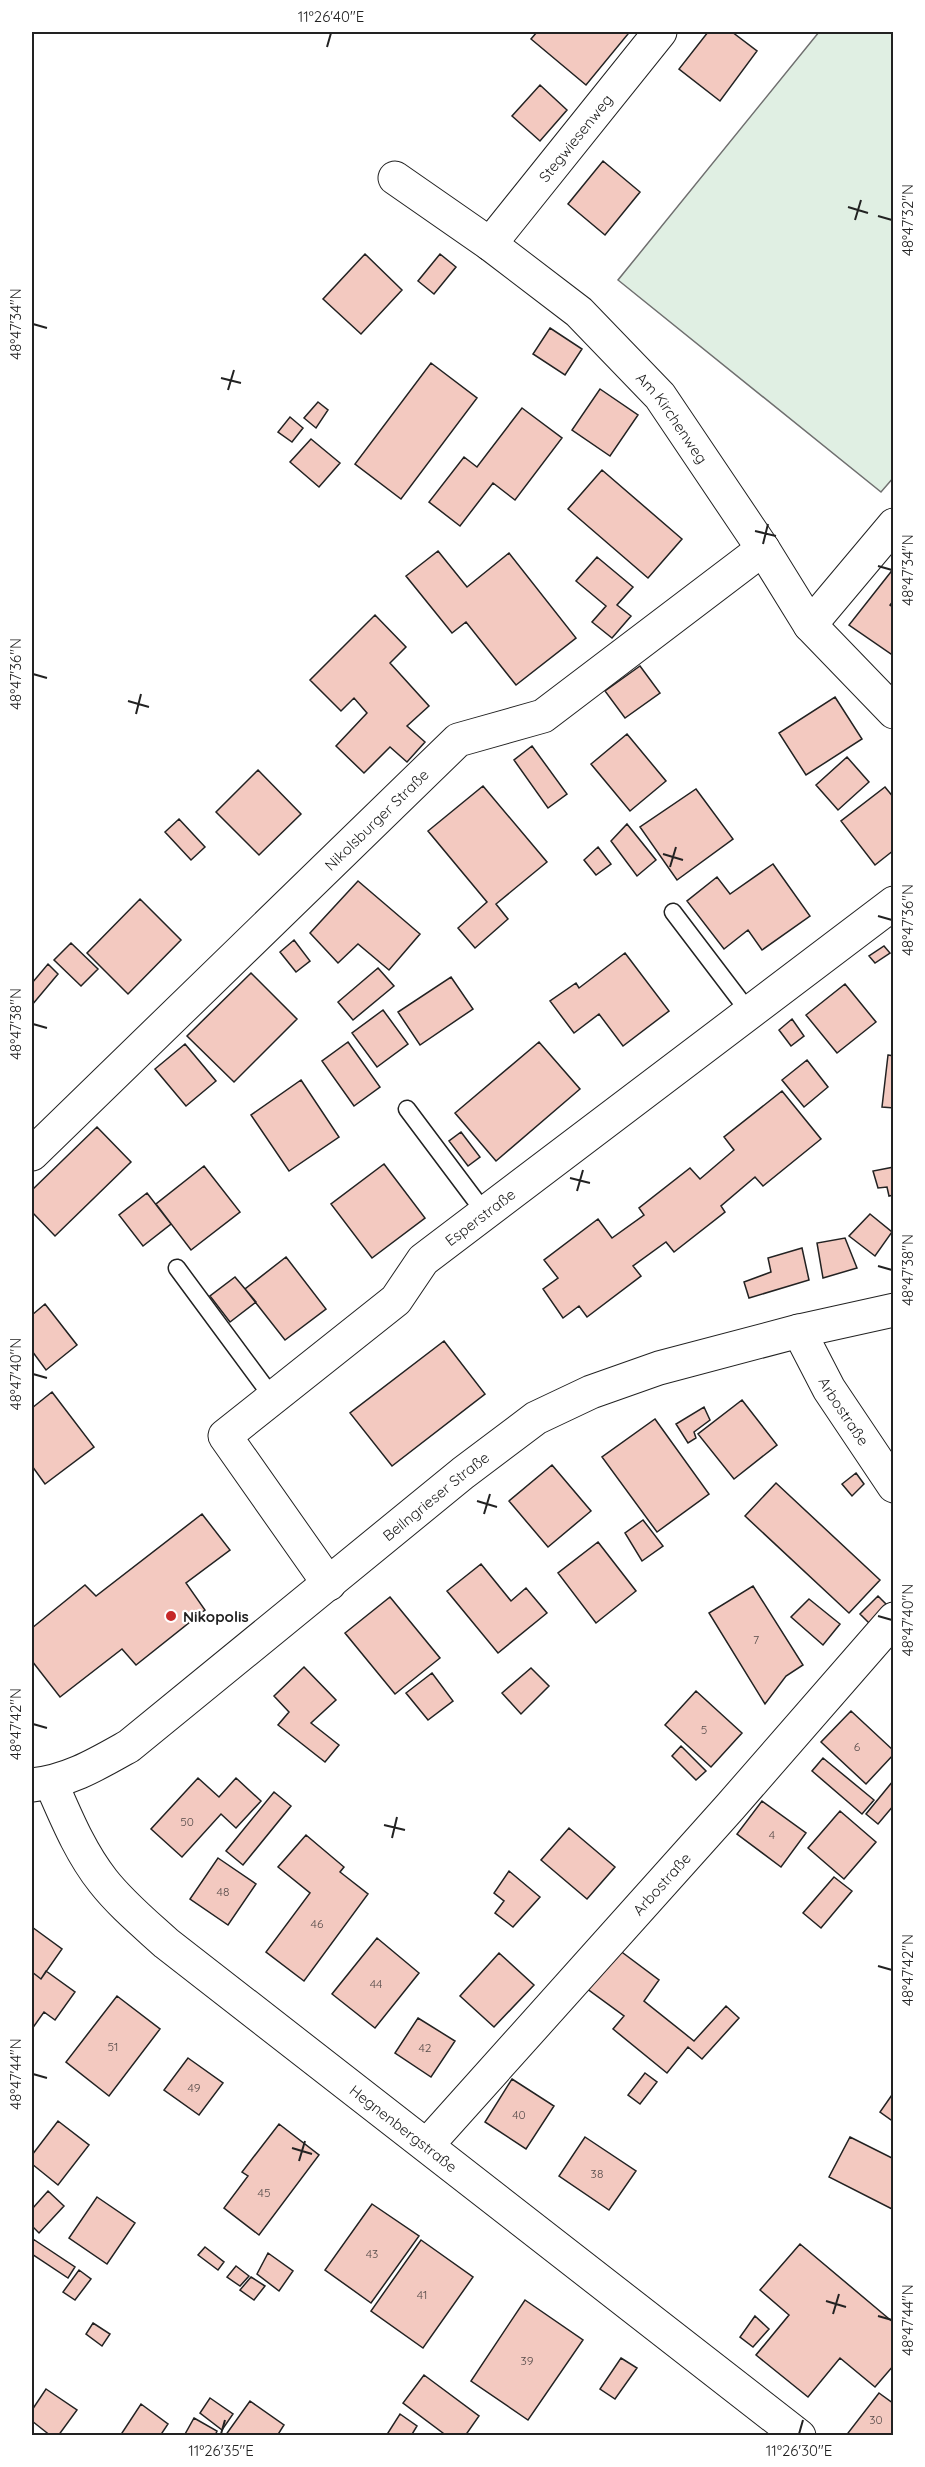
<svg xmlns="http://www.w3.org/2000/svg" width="925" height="2467" viewBox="0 0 925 2467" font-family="Quicksand,sans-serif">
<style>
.park{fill:#e0efe3;stroke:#6f6f6f;stroke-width:1.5}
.building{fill:#f3c9c0;stroke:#222;stroke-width:1.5}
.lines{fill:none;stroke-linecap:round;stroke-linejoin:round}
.service-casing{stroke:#222;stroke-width:19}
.minor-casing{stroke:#222;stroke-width:35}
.tertiary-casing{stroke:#222;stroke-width:35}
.secondary-casing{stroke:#222;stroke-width:35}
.service{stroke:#fff;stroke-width:16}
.minor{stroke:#fff;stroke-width:33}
.tertiary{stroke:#fff;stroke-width:33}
.secondary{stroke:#fff;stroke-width:33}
.ticks{fill:none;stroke:#222;stroke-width:2}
.poi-dot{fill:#c62828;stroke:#fff;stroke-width:2}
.labels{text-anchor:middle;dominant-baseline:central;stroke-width:4.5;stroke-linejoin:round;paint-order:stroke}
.number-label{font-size:12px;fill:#564c4a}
.street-label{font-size:15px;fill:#222;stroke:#fff}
.poi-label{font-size:15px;font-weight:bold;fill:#222;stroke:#fff;text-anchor:start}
.neatline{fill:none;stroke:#222;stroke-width:2}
.ticks-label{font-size:15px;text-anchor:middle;fill:#222}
</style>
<rect width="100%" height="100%" fill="#fff"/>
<path class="park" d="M819 32H893L894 477 881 492 618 280Z"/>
<path class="building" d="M537 32H625L628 34 586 85 531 39Z
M708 32H732L757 51 720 101 679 69Z
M540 85 567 110 540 141 512 116Z
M603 161 640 192 605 235 568 204Z
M365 254 402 290 361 334 323 299Z
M440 254 456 267 434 294 418 281Z
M550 328 582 349 565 375 533 354Z
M431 363 477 398 401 499 355 464Z
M600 389 638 415 610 456 572 430Z
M318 402 328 410 316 428 304 418Z
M522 408 562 438 515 500 493 483 460 526 429 502 464 457 477 467Z
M290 417 303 428 292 442 278 432Z
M311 439 340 463 319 487 290 462Z
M602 470 682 539 648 578 568 509Z
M438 551 467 587 509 553 576 638 516 685 466 622 452 633 406 576Z
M597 557 633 587 617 605 631 616 612 638 592 622 606 606 576 581Z
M894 568V600L890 605 894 608V656L849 625Z
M375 615 406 647 390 663 429 706 407 726 425 742 407 762 390 747 364 773 336 746 367 713 354 698 341 711 310 680Z
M640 666 660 693 625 718 605 691Z
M835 697 862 739 806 775 779 733Z
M627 734 666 781 630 811 591 764Z
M532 746 567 794 548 808 514 760Z
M847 757 869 782 838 810 816 785Z
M258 770 301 814 259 855 216 812Z
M483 786 547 862 496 904 508 919 475 948 458 928 487 902 428 831Z
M885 787 894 798V850L875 865 841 821Z
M696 789 733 839 677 880 640 827Z
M179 819 205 847 191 860 165 832Z
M627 824 656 860 637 876 611 841Z
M598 847 611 864 596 875 584 860Z
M773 864 810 916 762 950 748 930 724 949 687 901 717 877 730 894Z
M358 881 420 934 389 970 358 944 338 963 310 933Z
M140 899 181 940 128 994 87 953Z
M294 940 310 961 296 972 280 952Z
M71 943 98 969 81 986 54 960Z
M884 946 890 953 875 963 869 956Z
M625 953 669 1011 623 1046 599 1014 574 1033 550 1001 576 983 579 988Z
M48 964 58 974 32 1005V983Z
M378 968 394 986 353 1020 338 1002Z
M251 973 297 1019 234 1082 187 1036Z
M451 977 473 1009 420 1045 398 1012Z
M845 984 876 1022 837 1053 806 1015Z
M383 1010 408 1044 377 1067 352 1033Z
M792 1019 804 1036 791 1046 779 1030Z
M348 1042 380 1087 354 1106 322 1061Z
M539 1042 580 1089 496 1161 455 1113Z
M185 1044 216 1081 186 1106 155 1069Z
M888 1055 894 1056V1108L882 1107Z
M807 1060 828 1087 804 1107 782 1080Z
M301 1080 339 1137 289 1171 251 1115Z
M782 1091 821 1139 763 1186 755 1177 721 1206 725 1212 674 1252 666 1242 633 1266 641 1276 587 1317 579 1306 563 1318 543 1289 558 1278 544 1260 598 1219 612 1238 644 1215 639 1208 690 1168 700 1179 734 1150 724 1137Z
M97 1127 131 1162 55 1236 32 1212V1190Z
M461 1132 480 1157 468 1166 449 1141Z
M384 1164 425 1218 372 1258 331 1204Z
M204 1166 240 1212 191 1250 156 1204Z
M894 1167V1195L889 1196 887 1187 878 1188 873 1171Z
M147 1193 171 1224 143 1246 119 1215Z
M870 1214 892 1232 875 1256 849 1236Z
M845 1238 857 1268 823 1278 817 1243Z
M802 1248 809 1280 749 1298 744 1282 771 1272 768 1258Z
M286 1257 326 1309 285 1340 245 1289Z
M235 1277 256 1302 230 1322 210 1296Z
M45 1304 77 1345 46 1370 32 1351V1315Z
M444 1341 485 1394 392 1466 350 1413Z
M52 1392 94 1447 45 1484 32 1466V1408Z
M742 1400 777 1445 734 1479 698 1434Z
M704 1407 710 1420 694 1432 696 1438 688 1443 676 1424Z
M655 1419 709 1494 657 1532 602 1457Z
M552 1465 591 1511 548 1547 509 1501Z
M856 1473 864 1484 852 1496 842 1484Z
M776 1483 880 1580 849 1613 745 1516Z
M202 1514 230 1550 186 1583 205 1610 136 1665 122 1649 60 1697 32 1661V1628L85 1585 96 1596Z
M643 1520 663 1546 642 1561 625 1533Z
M598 1542 636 1591 596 1623 558 1573Z
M481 1564 511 1601 526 1588 547 1613 498 1653 447 1591Z
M753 1586 803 1665 786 1676 765 1704 709 1613Z
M878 1596 887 1605 869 1623 860 1614Z
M390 1597 440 1658 395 1694 345 1633Z
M809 1599 840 1624 823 1645 791 1617Z
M304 1667 336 1700 311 1723 339 1745 325 1762 278 1725 289 1712 274 1696Z
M531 1668 549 1686 521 1714 502 1693Z
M432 1673 453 1701 428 1720 406 1693Z
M696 1691 742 1733 711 1767 665 1725Z
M851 1711 894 1751V1754L866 1784 821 1742Z
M681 1746 706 1771 696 1780 672 1756Z
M823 1758 874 1800 862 1814 812 1771Z
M198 1778 219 1797 236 1778 261 1801 236 1828 221 1814 182 1857 151 1829Z
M893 1781 894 1805 878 1824 866 1814Z
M274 1792 291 1806 243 1865 226 1851Z
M762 1801 806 1833 781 1867 737 1834Z
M840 1811 876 1842 844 1879 808 1848Z
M569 1828 615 1867 587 1899 541 1860Z
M306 1835 344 1867 340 1872 368 1894 304 1981 266 1952 310 1893 278 1867Z
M218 1858 256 1884 228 1925 190 1899Z
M509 1871 540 1897 513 1927 495 1913 504 1901 494 1893Z
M834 1877 852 1891 821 1928 803 1913Z
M32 1927 62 1949 41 1979 32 1972Z
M377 1938 419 1973 375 2028 332 1994Z
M615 1947 659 1980 644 2001 694 2041 726 2006 739 2018 702 2059 688 2047 667 2073 613 2029 624 2016 586 1988Z
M499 1953 534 1985 494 2027 460 1996Z
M46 1971 75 1992 55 2020 44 2012 32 2029V1972L41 1979Z
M117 1996 160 2029 109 2096 66 2062Z
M418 2018 455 2041 431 2077 395 2053Z
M188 2058 223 2083 199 2115 164 2090Z
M645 2073 657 2082 640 2104 628 2095Z
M512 2079 554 2106 526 2149 485 2122Z
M894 2092V2122L880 2112Z
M58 2121 89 2145 58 2185 32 2164V2155Z
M279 2124 319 2155 259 2235 224 2208 248 2176 242 2172Z
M585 2137 636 2171 609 2210 559 2176Z
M850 2137 894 2159V2210L829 2177Z
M48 2191 64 2206 39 2233 32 2226V2209Z
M97 2197 135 2223 107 2264 69 2238Z
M372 2204 419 2236 371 2303 325 2270Z
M33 2239 75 2267 68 2278 32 2254Z
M421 2240 473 2277 423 2348 371 2311Z
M800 2244 894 2323V2365L875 2387 840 2358 808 2397 756 2355 789 2315 760 2290Z
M205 2247 224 2262 218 2270 198 2255Z
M268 2253 293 2271 279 2291 257 2274Z
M236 2266 249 2276 240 2286 227 2277Z
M79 2270 91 2279 75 2300 63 2292Z
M251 2277 265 2286 254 2300 240 2290Z
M525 2300 583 2340 528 2420 471 2381Z
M755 2316 769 2329 753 2347 740 2337Z
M93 2323 110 2334 102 2346 86 2334Z
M621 2358 637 2368 615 2399 600 2389Z
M424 2375 479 2416 465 2436H447L403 2403Z
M46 2389 77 2410 58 2436H51L32 2421V2410Z
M879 2393 894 2404V2436H852L848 2433Z
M210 2398 233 2414 222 2430 200 2413Z
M250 2401 284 2425 277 2436H225Z
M141 2404 168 2424 160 2436H120Z
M400 2414 417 2426 411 2436H386Z
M194 2418 217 2431 215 2436H184Z"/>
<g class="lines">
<defs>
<path id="service" d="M673 912 749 1012
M407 1109 485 1213
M177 1268 273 1398"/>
<g id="minor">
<path id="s1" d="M395 178 490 244 579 312 660 396 763 549 810 625 894 712"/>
<path id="s2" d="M490 244 660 32"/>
<path d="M810 625 894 525"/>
<path id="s3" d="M32 1154 458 740 543 716 763 549"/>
<path id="s4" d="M799 1331 829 1389 894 1486"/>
<path id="s5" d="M329 1584 225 1436 396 1300 423 1260 894 903"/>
<path id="s6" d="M427 2145 730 1807 894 1619"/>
</g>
<g id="tertiary">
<path id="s7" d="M51 1783C66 1817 80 1852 103 1881 121 1904 144 1923 166 1943L799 2436"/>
</g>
<g id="secondary">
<path id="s8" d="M32 1785C69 1781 97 1764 129 1746L463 1473 536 1418 591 1392 659 1368 799 1331 894 1310"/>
</g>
</defs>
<use href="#service" class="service-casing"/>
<use href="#minor" class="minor-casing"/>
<use href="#tertiary" class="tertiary-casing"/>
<use href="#secondary" class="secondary-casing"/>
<use href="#service" class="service"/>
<use href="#minor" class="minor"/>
<use href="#tertiary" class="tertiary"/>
<use href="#secondary" class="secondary"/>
</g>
<path class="ticks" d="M327 47 331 33M848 207 868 213M878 216 892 220M855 220 861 200M33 324 47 328M221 378 241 383M228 390 234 370M755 531 776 536M763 544 768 524M878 566 892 570M33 674 47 678M128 701 149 707M136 714 141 694M663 854 683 860M670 867 676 847M878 916 892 920M33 1024 47 1028M570 1178 590 1183M577 1191 583 1170M878 1266 892 1270M33 1374 47 1378M477 1501 497 1507M484 1514 490 1494M878 1616 892 1620M33 1724 47 1728M384 1825 405 1830M392 1838 397 1817M878 1966 892 1970M33 2074 47 2078M292 2148 312 2154M299 2161 305 2141M826 2301 846 2307M833 2314 839 2294M878 2316 892 2320M221 2434 225 2420M799 2434 803 2420"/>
<circle class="poi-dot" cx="171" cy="1616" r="6"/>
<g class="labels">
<g class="number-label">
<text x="756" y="1639">7</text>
<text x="704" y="1729">5</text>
<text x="857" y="1746">6</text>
<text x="187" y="1821">50</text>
<text x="772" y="1834">4</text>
<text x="223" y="1891">48</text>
<text x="317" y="1923">46</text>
<text x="376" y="1983">44</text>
<text x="113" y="2046">51</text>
<text x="425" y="2047">42</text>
<text x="194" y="2087">49</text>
<text x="519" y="2114">40</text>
<text x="597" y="2173">38</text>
<text x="264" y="2192">45</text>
<text x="372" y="2253">43</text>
<text x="422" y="2294">41</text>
<text x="527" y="2360">39</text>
<text x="876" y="2419">30</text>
</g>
<g class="street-label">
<text stroke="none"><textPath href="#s2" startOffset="136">Stegwiesenweg</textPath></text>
<text stroke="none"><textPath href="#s1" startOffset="369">Am Kirchenweg</textPath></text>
<text stroke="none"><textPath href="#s3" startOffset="480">Nikolsburger Straße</textPath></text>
<text stroke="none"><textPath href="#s5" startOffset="519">Esperstraße</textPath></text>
<text stroke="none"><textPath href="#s4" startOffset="92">Arbostraße</textPath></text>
<text stroke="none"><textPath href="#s8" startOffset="501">Beilngrieser Straße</textPath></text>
<text stroke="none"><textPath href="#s6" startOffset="351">Arbostraße</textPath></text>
<text stroke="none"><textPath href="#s7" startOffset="501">Hegnenbergstraße</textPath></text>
</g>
<g class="poi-label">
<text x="183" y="1616">Nikopolis</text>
</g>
</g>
<rect width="925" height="2467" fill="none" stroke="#ffffff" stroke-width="66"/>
<rect x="33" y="33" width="859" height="2401" class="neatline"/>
<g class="ticks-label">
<text x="331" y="22">11°26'40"E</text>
<text transform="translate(908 220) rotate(-90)" y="5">48°47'32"N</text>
<text transform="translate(16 324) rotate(-90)" y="5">48°47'34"N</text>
<text transform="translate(908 570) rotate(-90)" y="5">48°47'34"N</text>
<text transform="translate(16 674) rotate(-90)" y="5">48°47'36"N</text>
<text transform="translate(908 920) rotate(-90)" y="5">48°47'36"N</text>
<text transform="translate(16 1024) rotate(-90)" y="5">48°47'38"N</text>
<text transform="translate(908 1270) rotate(-90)" y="5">48°47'38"N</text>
<text transform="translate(16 1374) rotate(-90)" y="5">48°47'40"N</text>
<text transform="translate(908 1620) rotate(-90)" y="5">48°47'40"N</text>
<text transform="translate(16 1724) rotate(-90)" y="5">48°47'42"N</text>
<text transform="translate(908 1970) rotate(-90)" y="5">48°47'42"N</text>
<text transform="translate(16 2074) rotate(-90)" y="5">48°47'44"N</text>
<text transform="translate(908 2320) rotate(-90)" y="5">48°47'44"N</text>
<text x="221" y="2456">11°26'35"E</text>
<text x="799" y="2456">11°26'30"E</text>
</g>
</svg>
